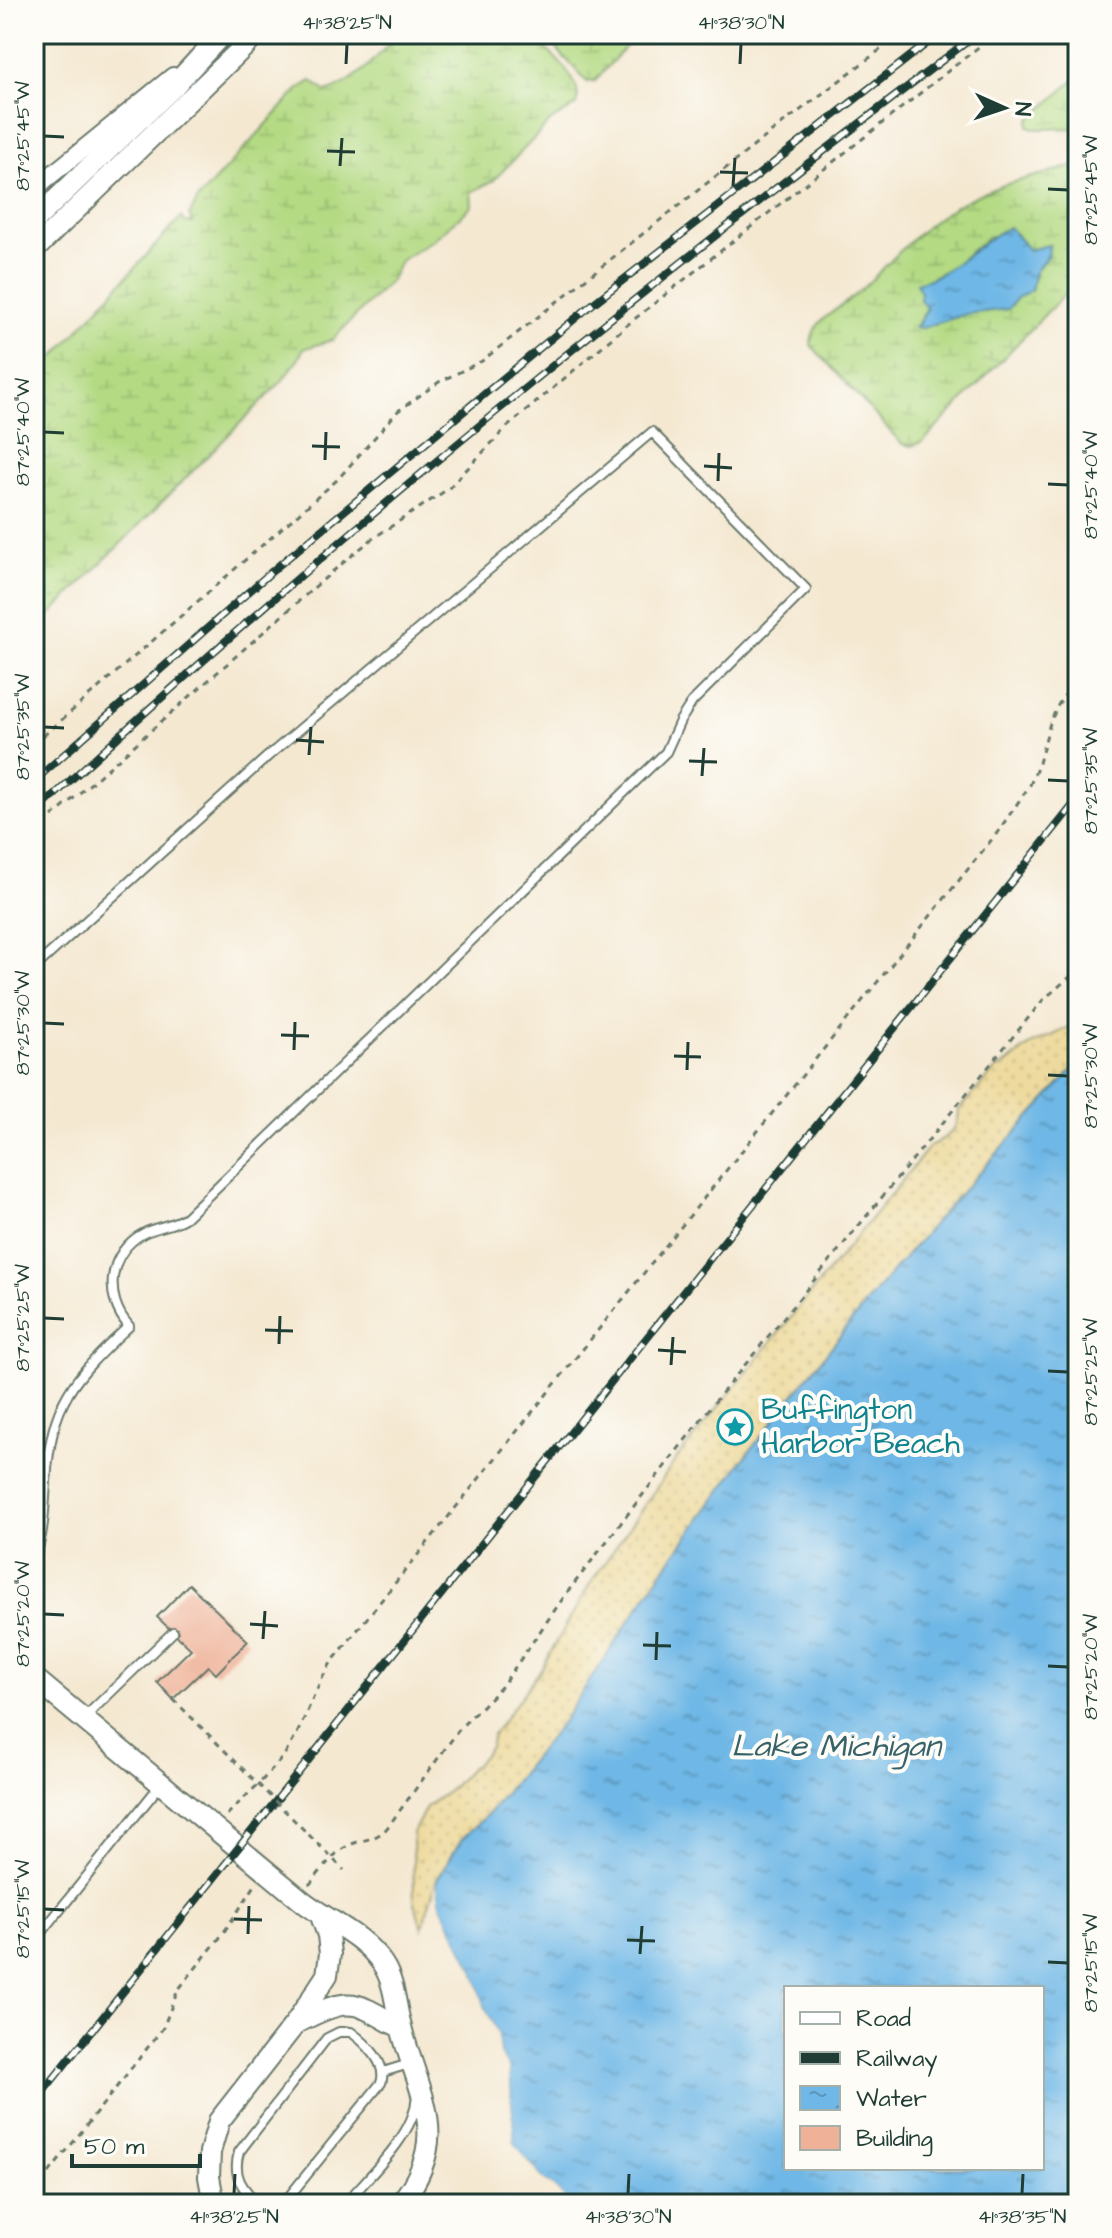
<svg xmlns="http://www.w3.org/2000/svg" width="1112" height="2238" viewBox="0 0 1112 2238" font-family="'Architects Daughter',sans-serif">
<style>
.wetland{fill:url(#wetland-marsh);stroke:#6a8c5c;stroke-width:2;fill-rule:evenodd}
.sand{fill:url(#sand-dots);stroke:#868c69;stroke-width:2}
.water{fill:url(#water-ripples);stroke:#467a8d;stroke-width:2;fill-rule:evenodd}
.pier{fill:#f4e8d1}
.building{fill:#efb197}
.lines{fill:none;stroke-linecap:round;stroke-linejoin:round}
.service-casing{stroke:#6a796b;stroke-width:12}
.minor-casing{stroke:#6a796b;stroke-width:20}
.tertiary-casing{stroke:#6a796b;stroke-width:24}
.path{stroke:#6a796b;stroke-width:3;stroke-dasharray:6 6;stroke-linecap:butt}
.service{stroke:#fff;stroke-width:8}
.minor{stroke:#fff;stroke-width:16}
.tertiary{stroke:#fff;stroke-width:20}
.rail-casing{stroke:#1f3d34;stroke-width:8}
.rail{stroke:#fdfcf7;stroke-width:5;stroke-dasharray:15;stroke-linecap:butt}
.path-bridge{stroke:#6a796b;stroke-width:3;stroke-dasharray:6 6;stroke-linecap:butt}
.ticks{fill:none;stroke:#1f3d34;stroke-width:3}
.labels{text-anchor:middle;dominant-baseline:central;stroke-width:8;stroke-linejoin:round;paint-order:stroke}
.culture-label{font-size:30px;fill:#0d838f;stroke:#fdfcf7;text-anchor:start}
.water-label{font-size:32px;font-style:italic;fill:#376269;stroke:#fdfcf7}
.neatline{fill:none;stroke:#1f3d34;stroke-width:3}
.ticks-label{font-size:20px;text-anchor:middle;fill:#1f3d34}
</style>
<defs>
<pattern id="wetland-marsh" width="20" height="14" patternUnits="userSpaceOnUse" patternTransform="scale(2)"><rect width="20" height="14" fill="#b4da83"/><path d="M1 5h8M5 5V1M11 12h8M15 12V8" fill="none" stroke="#9abc72"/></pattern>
<pattern id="sand-dots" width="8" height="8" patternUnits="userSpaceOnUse" patternTransform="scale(2)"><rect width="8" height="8" fill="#eeda9e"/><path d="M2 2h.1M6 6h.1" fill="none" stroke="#ccbc89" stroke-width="1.8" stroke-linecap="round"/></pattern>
<pattern id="water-ripples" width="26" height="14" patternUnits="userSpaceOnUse" patternTransform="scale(2)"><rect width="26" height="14" fill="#6eb7e6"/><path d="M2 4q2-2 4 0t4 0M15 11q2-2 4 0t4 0" fill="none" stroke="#5a96bb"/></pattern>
</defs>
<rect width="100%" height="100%" fill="#fdfcf7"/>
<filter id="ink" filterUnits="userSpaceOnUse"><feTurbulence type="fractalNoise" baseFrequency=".0125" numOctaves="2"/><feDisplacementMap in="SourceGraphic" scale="16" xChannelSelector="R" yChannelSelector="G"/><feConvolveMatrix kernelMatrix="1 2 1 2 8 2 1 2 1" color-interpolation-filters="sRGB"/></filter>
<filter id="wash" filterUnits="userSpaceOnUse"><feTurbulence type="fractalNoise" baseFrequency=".006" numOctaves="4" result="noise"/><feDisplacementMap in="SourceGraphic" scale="32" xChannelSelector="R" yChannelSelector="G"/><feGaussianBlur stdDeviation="1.8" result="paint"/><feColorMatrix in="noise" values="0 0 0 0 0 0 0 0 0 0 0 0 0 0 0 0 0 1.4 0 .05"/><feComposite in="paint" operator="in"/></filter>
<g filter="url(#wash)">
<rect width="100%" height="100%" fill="#f4e8d1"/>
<path class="wetland" d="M396 34H530C548 53 584 76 577 105L551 121 493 181 471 192 472 206 434 239 400 261 391 280 332 340 303 349 298 360 281 382 34 631V379L181 217 185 222 193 223 189 216 198 199 299 89 312 81 326 92C355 83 378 58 396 34Z
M543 34H637L595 81 587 82Z
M1078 77V128L1037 129 1029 126V120Z
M1078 165V280L923 442 911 446 902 444 811 345C811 320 837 311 854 296 884 270 911 236 945 213 983 186 1034 177 1078 165ZM989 236 1018 241 1029 250 1049 245 1035 271 1031 290 1017 297 1008 308 966 314 922 328 916 326 927 309 921 292 924 282 954 265Z"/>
<path class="sand" d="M1078 1022V1064L942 1214 870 1298 742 1461 664 1569 561 1724 489 1813 461 1840 436 1882 422 1928 414 1900 413 1833 426 1807 450 1790 471 1767 475 1766 490 1747 493 1735 541 1669 590 1584 677 1458 930 1146C948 1137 959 1130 959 1109L995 1070C1009 1065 1018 1052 1031 1045 1047 1037 1063 1032 1078 1022Z"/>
<path class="water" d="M1009 227 1029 250 1049 245C1050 258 1044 259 1037 269 1033 274 1033 284 1031 290L1017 298 1008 309 966 314 922 328 913 327 918 325 927 309 920 300 921 292 916 283C951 276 977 242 1009 227Z
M1078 1064V2204H572L541 2177 514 2143 509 2069 499 2052 497 2033 485 2008 473 1970 441 1907 436 1882 461 1840 489 1813 561 1724 664 1569 742 1461 870 1298 942 1214ZM786 1988H1042V2168H786Z"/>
<path class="pier" d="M436 1882 441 1907 473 1970 485 2008 497 2033 499 2052 509 2069 514 2143 541 2177 572 2204H566L538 2180 511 2145 505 2071 495 2054 493 2034 481 2009 470 1972 437 1909 434 1891Z"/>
<g id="blocks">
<path class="building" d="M189 1584 248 1641 216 1674 208 1666 173 1699 157 1682 191 1649 157 1617Z"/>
</g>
</g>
<g filter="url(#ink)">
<use href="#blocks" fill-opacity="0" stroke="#6a796b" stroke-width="2"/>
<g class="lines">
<defs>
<path id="service" d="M34 968 267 757 652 432 806 589 692 702 680 721 666 752 186 1217C173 1226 158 1226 144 1233 108 1252 103 1297 129 1326 73 1379 51 1401 46 1482 44 1510 44 1535 34 1561
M84 1718 173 1632
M34 1942 161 1784
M383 2072 409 2064
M223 2204 247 2193
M258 2204C242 2188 232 2176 239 2152L327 2038 339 2032H351C366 2043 388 2064 381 2083L283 2204
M345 2204C367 2178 414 2135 416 2101"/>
<path id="minor" d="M34 189 173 76"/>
<path id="tertiary" d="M34 221 173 87 222 34
M34 250 257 34
M34 1678C124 1752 212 1827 301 1900 327 1921 363 1934 382 1963 395 1982 395 2005 401 2027 419 2097 453 2137 400 2204
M298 2022C320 2012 343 1997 366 2009 378 2014 388 2022 401 2027
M214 2204 209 2177 210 2152 219 2121 295 2024 327 1975 330 1954 328 1935 321 1916"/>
</defs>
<use href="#service" class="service-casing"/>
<use href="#minor" class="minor-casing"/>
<use href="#tertiary" class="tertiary-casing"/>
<path class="path" d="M34 744 337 480 398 411 439 382 482 361 773 131 901 34
M34 833 332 572 372 539 448 489 506 428 632 321 995 34
M227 1815C248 1793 274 1772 290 1746 306 1720 314 1689 331 1663L997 833 1030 785 1039 763 1050 723 1058 705 1078 676
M309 1885C320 1873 331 1855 346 1847 361 1838 374 1842 387 1828L461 1727 502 1686 566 1594 713 1404 1043 1000 1078 970
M34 2192 163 2028 178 1990 222 1935 256 1884"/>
<use href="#service" class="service"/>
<use href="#minor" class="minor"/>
<use href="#tertiary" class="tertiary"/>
<defs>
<path id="rail" d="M34 781 278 566 595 302 939 34
M34 814C333 536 652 280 977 34
M34 2103 1078 799"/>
</defs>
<use href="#rail" class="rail-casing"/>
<use href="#rail" class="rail"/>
<path class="path-bridge" d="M173 1699 344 1870"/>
</g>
</g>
<path class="ticks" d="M346 64 347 44M740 64 741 44M44 136 64 137M327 151 355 152M340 166 342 138M720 172 748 173M733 186 735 158M1048 189 1068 190M44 432 64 433M312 446 340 447M325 460 326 432M704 466 732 468M718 481 719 453M1048 484 1068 485M44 727 64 728M296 740 324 742M309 755 311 727M689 761 717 762M702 776 704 748M1048 780 1068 781M44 1023 64 1024M281 1035 309 1036M294 1050 295 1022M674 1056 701 1057M687 1070 688 1042M1048 1075 1068 1076M44 1318 64 1319M265 1330 293 1331M279 1344 280 1316M658 1350 686 1352M671 1365 673 1337M1048 1371 1068 1372M44 1614 64 1615M250 1624 278 1626M263 1639 265 1611M643 1645 671 1646M656 1660 657 1632M1048 1666 1068 1667M44 1909 64 1910M234 1919 262 1920M248 1934 249 1906M627 1940 655 1941M640 1954 642 1926M1048 1962 1068 1963M234 2194 235 2174M628 2194 629 2174M1022 2194 1023 2174"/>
<defs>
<symbol id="sight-ring" viewBox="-11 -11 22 22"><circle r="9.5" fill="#fdfcf7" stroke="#0f9aa8" stroke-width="1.5"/><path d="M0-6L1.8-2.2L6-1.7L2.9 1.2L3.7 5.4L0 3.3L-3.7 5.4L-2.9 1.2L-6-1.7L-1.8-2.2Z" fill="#0f9aa8"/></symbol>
</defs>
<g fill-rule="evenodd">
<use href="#sight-ring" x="715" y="1407" width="40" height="40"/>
</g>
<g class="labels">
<g class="culture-label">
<text x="761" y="1410">Buffington<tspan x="761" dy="34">Harbor Beach</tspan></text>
</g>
<g class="water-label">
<text x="836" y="1746">Lake Michigan</text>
</g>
</g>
<rect width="1112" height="2238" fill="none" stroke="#fdfcf7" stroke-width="88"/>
<rect x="784" y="1986" width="260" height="184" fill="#fdfcf7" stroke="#a4b0a9" stroke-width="2"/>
<rect x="800" y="2012" width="40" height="12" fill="#ffffff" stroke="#a4b0a9" stroke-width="2"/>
<text x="856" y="2026" font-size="24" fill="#1f3d34">Road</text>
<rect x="800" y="2052" width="40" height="12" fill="#1f3d34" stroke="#a4b0a9" stroke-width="2"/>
<text x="856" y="2066" font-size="24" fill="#1f3d34">Railway</text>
<rect x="800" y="2086" width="40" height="24" fill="url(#water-ripples)" stroke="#a4b0a9" stroke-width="2"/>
<text x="856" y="2106" font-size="24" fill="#1f3d34">Water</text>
<rect x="800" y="2126" width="40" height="24" fill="#efb197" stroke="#a4b0a9" stroke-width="2"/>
<text x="856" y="2146" font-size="24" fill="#1f3d34">Building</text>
<g transform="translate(1004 108) rotate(93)" stroke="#fdfcf7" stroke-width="6" paint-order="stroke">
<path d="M0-6L14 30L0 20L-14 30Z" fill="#1f3d34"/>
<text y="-12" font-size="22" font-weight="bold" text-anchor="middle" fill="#1f3d34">N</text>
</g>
<path d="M72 2154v12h128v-12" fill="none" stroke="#1f3d34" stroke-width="4"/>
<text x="84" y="2154" font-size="24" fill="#1f3d34" stroke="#fdfcf7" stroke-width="6" paint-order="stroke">50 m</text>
<rect x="44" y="44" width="1024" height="2150" class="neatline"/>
<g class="ticks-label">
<text x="347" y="29">41°38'25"N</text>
<text x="741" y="29">41°38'30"N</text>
<text transform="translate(22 136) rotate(-90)" y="7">87°25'45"W</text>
<text transform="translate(1090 190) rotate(-90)" y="7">87°25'45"W</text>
<text transform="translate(22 432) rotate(-90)" y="7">87°25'40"W</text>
<text transform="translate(1090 485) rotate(-90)" y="7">87°25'40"W</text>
<text transform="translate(22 727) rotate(-90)" y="7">87°25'35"W</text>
<text transform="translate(1090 781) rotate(-90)" y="7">87°25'35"W</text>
<text transform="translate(22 1023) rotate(-90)" y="7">87°25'30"W</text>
<text transform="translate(1090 1076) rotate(-90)" y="7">87°25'30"W</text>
<text transform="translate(22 1318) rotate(-90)" y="7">87°25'25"W</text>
<text transform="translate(1090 1372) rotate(-90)" y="7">87°25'25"W</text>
<text transform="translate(22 1614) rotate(-90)" y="7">87°25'20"W</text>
<text transform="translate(1090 1667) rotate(-90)" y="7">87°25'20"W</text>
<text transform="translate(22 1909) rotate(-90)" y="7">87°25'15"W</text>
<text transform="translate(1090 1963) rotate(-90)" y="7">87°25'15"W</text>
<text x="234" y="2223">41°38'25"N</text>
<text x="628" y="2223">41°38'30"N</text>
<text x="1022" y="2223">41°38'35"N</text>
</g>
</svg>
